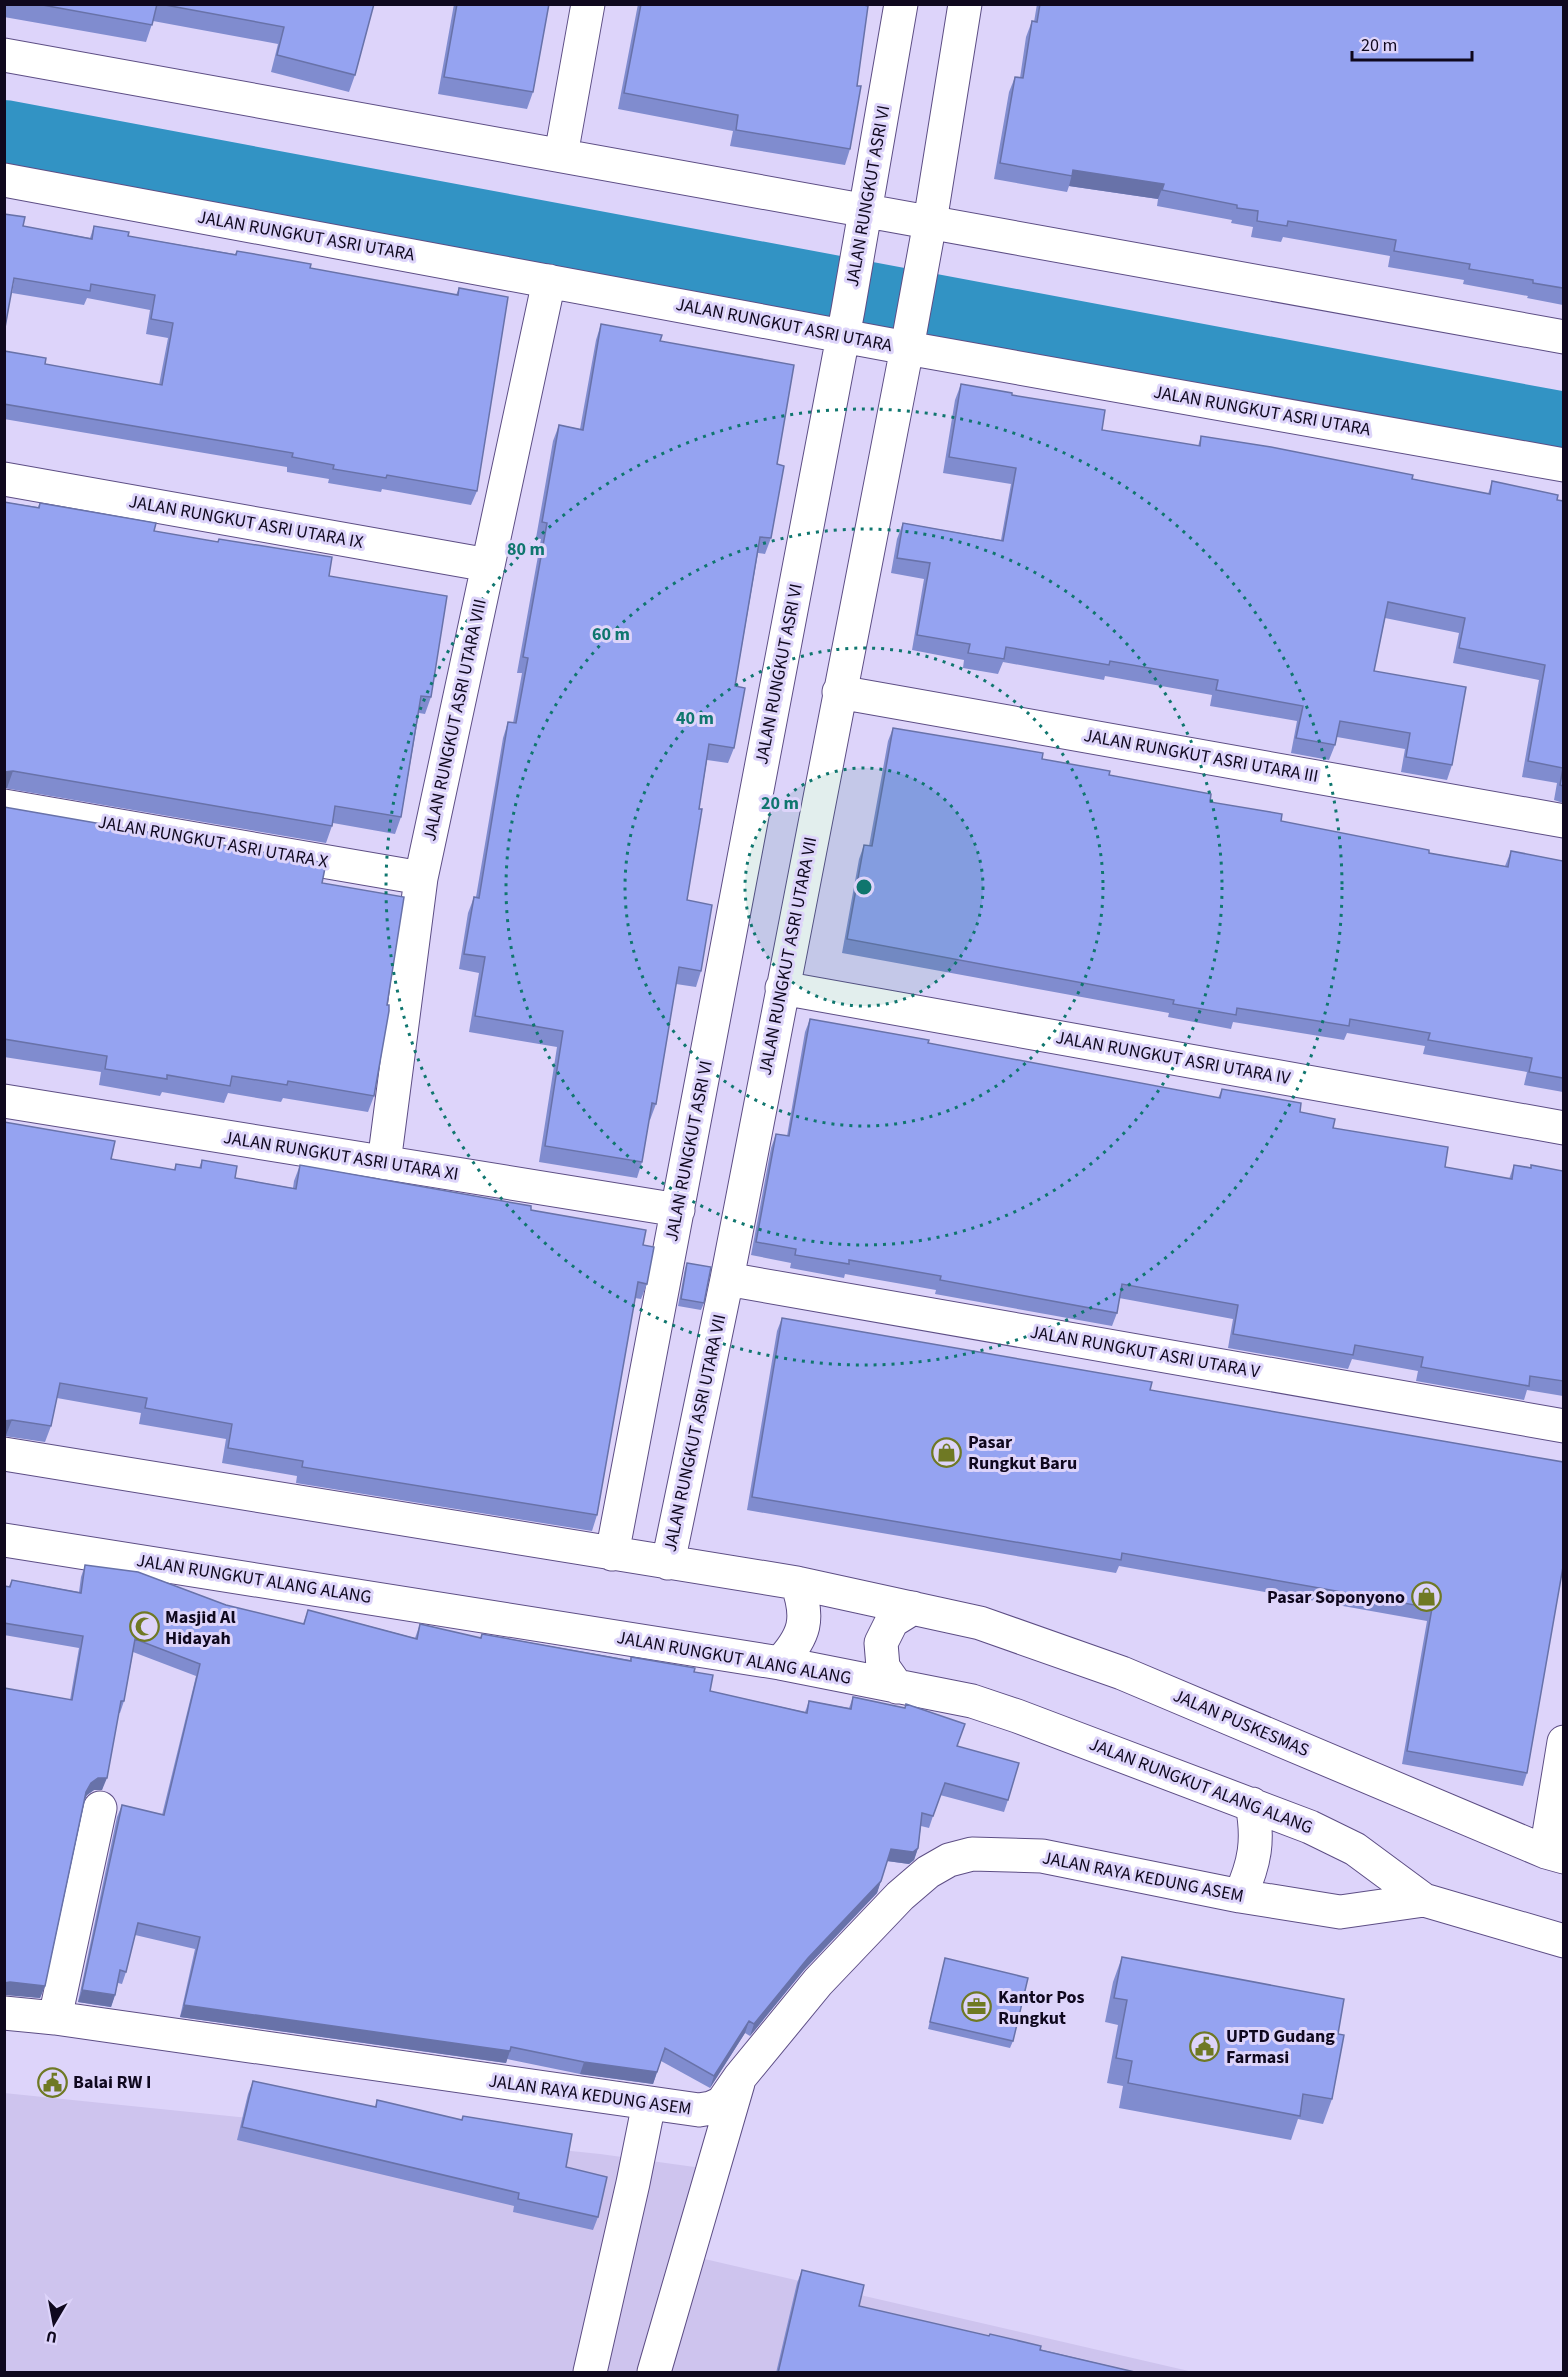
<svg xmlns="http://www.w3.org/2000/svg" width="1568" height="2377" viewBox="0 0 1568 2377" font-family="'Source Sans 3',sans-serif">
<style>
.built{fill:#cec4ee}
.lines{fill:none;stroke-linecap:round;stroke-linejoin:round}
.river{stroke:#3293c4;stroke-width:72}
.minor-casing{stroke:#5d4e85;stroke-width:35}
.minor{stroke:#fff;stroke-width:33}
.wall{fill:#808ccf}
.shaded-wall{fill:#6872a9}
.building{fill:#95a3f1;stroke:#6872a9;stroke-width:1.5}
.ring{fill:none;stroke:#0f766e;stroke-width:3;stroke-dasharray:3 6}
.labels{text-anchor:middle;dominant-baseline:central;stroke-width:6;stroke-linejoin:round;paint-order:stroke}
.street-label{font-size:18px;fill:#0f081e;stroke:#ddd4fa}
.poi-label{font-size:18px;font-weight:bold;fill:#0f081e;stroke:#ddd4fa;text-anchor:start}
.centre{fill:#0f766e;stroke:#ddd4fa;stroke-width:3}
.ring-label{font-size:18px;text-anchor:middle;font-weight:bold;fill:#0f766e;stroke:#ddd4fa;stroke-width:6;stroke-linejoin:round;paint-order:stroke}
</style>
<rect width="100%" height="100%" fill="#ddd4fa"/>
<path class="built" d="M4 2093 600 2154 702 2168 683 2254 1193 2372H5Z"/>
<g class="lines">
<path class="river" d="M4 136 1564 428"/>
<defs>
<path id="minor" d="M4 55 1564 337
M561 155 588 4
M4 180 907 348 1564 465
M4 479 488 565
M839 692 1564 821
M4 806 421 878
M782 988 1564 1128
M4 1101 678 1210
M384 1163 421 878 549 281
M727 1279 1564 1426
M4 1454 797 1583 980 1623 1122 1673 1546 1852 1564 1857
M4 1540 780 1663 972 1701 1017 1716 1310 1827 1355 1849 1424 1900 1564 1941
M612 1554 848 310 901 4
M668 1563 727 1279 907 348 930 222 965 4
M780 1663C805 1636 810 1619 797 1583
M897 1687 883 1667 881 1643 892 1621 913 1608
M1546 1852 1564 1742
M1240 1896C1255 1863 1259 1840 1252 1804
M4 2013 55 2018 699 2110 711 2108 722 2103 740 2077 818 1982 900 1896 928 1872 949 1860 972 1854 1042 1856 1240 1896 1340 1912 1424 1900
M55 2018 100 1808
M590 2372 633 2183 649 2103
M654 2372 738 2083"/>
</defs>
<use href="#minor" class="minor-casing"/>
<use href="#minor" class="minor"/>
</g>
<path class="wall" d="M4 4H374L355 75 349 92 271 72 278 44 153 21 146 42 4 17Z
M454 4H549L533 92 527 109 438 94Z
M638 4H860L857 86 850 149 845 165 730 146 733 131 618 109Z
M1037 4 1563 5V305L1527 298 1528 296 1463 284 1464 280 1388 267 1390 256 1283 237 1281 242 1251 237 1253 227 1231 223 1232 220 1157 206 1158 199 1069 186 1067 192 994 179 1009 92 1015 77 1020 78 1026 37 1032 21 1034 22Z
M23 226 90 238 94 226 128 236 235 254 237 251 310 268 456 295 459 288 477 491 471 505 382 489 381 492 328 483 329 479 287 472V467L4 419V351L45 364 159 385 168 338 146 334 150 310 87 298 84 305 12 293Z
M601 324 660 341 777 464 771 538 765 554 758 553 735 686 734 748 728 763 707 760 699 809 687 900 701 971 696 987 676 984 656 1104 650 1120H649L642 1162 637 1178 539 1162 557 1047 469 1032 479 973 459 969 468 913 474 897H476L503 738 508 722 513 723 522 673H517L541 539 536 538 553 441 559 425 580 429 596 340Z
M961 384 1012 395 1102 430 1198 446 1201 436 1488 494 1492 481 1563 501V803L1554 800 1557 783 1522 777 1539 680 1453 663 1459 633 1385 618 1374 671 1452 765 1447 780 1401 772 1405 749 1337 737 1335 745 1329 760 1291 753 1297 721 1210 706 1212 695 1105 676 1104 680 1003 662 998 674 963 668 964 660 912 650 924 579 891 573 897 539 903 523 1001 540 1011 484 943 473 955 400Z
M4 502 38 507 40 503 154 531 218 542 219 539 329 576 431 697 425 714 419 713 401 817 395 834 333 823 326 843 4 788Z
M893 728 1042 759 1109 775 1281 821 1429 853 1505 866 1511 851 1563 861V1092L1524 1085 1527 1072 1423 1054 1425 1046 1347 1033 1344 1040 1233 1022 1231 1029 1168 1017 1169 1013 842 953 859 859 864 845 869 846 888 741Z
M4 807 322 883 387 1005 374 1096 368 1112 283 1098 281 1102 228 1093 224 1103 162 1092 160 1096 99 1085 101 1072 4 1057Z
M810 1019 928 1043 1218 1098 1222 1089 1300 1112 1333 1128 1445 1167 1509 1179 1514 1165 1563 1171V1396L1527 1390 1524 1400 1416 1381 1418 1371 1352 1359 1348 1369 1228 1348 1233 1319 1119 1298 1117 1313 1112 1326 935 1294 936 1290 845 1274 844 1278 790 1268 791 1263 751 1255 771 1148 776 1134 787 1136 805 1032Z
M111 1159 174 1170 176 1164 199 1168 202 1160 235 1178 293 1188 294 1181 300 1165 531 1210 643 1245 647 1284 641 1299 635 1298 597 1515 592 1531 296 1483 297 1476 222 1463 226 1439 139 1424 141 1413 57 1398 51 1426 45 1442 4 1436Z
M687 1263 704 1303 701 1310 678 1306 685 1269Z
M782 1318 1150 1390 1563 1462 1527 1773 1523 1786 1402 1764 1427 1621 1119 1566 1116 1573 747 1510 777 1331Z
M85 1565 226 1605 303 1624 308 1610 415 1638 420 1624 480 1638 482 1634 630 1660 631 1657 694 1672 710 1691 805 1712 809 1701 849 1708 853 1697 957 1746 1008 1800 1004 1812 940 1795 929 1828 921 1826 918 1848 914 1860 909 1864 887 1861 877 1893 804 1970 750 2036 745 2033 710 2088 661 2061 653 2084 580 2074 507 2059 506 2063 180 2017 195 1949 135 1935 126 1972 122 1984 118 1983 115 1995 111 2007 78 2002 117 1817 122 1805 162 1815 196 1676 133 1652 124 1701 120 1713H119L102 1790H94L87 1795 85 1799 45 1986 40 1998 6 1994 70 1700 79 1648 4 1635V1586H9L12 1580 79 1592 81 1577Z
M1122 1957 1338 2034 1332 2099 1323 2124 1298 2119 1291 2140 1119 2108 1123 2086 1107 2083 1118 2025 1105 2022 1113 1982Z
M945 1958 1013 2041 1010 2048 928 2029Z
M253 2081 375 2107 377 2100 566 2167 598 2217 593 2230 513 2212 514 2206 237 2140 248 2094Z
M802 2270 859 2306 1139 2373H776L797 2283Z"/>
<path class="shaded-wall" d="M1073 170 1164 184 1158 199 1069 186Z
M13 771 7 788H4V772Z
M12 1420 6 1435 4 1436V1421Z
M98 1778H107L102 1790H94L87 1795 82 1804 86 1792 91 1783Z
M918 1848 914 1860 909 1864 887 1861 891 1849Z
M881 1881 877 1893 804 1970 750 2036 754 2024 808 1958Z
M10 1982 45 1986 40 1998 4 1995V1983Z
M82 1990 115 1995 111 2007 78 2002Z
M184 2005 510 2051 506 2063 180 2017Z
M749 2021 745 2033 710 2088 714 2076Z
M584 2062 657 2072 653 2084 580 2074Z"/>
<path class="building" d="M37 4H157L152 25Z
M160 4H374L355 75 277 55 284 27Z
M457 4H549L533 92 444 77Z
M641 4H860L868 6 857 86H861L850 149 736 130 738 115 624 93Z
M1040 4 1563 5V288L1533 283V280L1469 269 1470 264 1394 251 1396 240 1288 221 1287 226 1257 221 1258 211 1237 208V205L1162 190 1164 184 1073 170 1072 176 1000 163 1015 77 1023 78 1032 21 1037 22Z
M4 214 25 217 23 226 92 239 94 226 129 232 128 236 236 255 237 251 311 264 310 268 458 295 459 288 508 297 477 491 387 475 386 478 333 469 334 465 292 457 293 453 4 404V351L46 358 45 364 162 385 173 323 151 319 155 295 91 284 90 291 14 278 4 333Z
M601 324 662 335 660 341 794 365 777 464 784 466 771 538 760 537 735 686 745 688 734 748 709 744 699 809H702L687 900 712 905 701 971 679 967 656 1104 652 1103 642 1162 545 1146 563 1031 475 1016 485 957 464 954 474 897 479 898 508 722 516 723 528 658 523 657 547 523 542 522 559 425 583 430Z
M961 384 1012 393V395L1105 410 1102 430 1200 446 1201 436 1271 447 1413 475 1412 479 1490 494 1492 481 1558 495 1557 500 1563 501V786L1560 785 1563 768 1528 761 1545 665 1459 648 1465 618 1388 602 1374 671 1466 687 1452 765 1406 757 1410 733 1340 721 1335 745 1296 738 1303 706 1216 690 1218 680 1110 661 1109 665 1006 647 1004 659 968 653 970 644 917 635 930 563 897 558 903 523 1003 541 1016 468 949 457Z
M4 502 39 508 40 503 156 523 154 531 218 542 219 539 332 557 329 576 447 596 431 697 421 696 401 817 335 806 332 826 13 771 4 772Z
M893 728 1043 753 1042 759 1110 771 1109 775 1211 794 1210 802 1282 814 1281 821 1429 850V853L1508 867 1511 851 1563 861V1078L1529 1072 1532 1058 1428 1040 1430 1033 1350 1019 1349 1026 1237 1008 1236 1015 1173 1004 1174 1000 847 939 864 845 872 846Z
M4 807 326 863 322 883 404 897 387 1005H389V1011L374 1096 288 1081 287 1085 232 1076 230 1086 167 1075V1079L105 1069 107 1056 4 1039Z
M810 1019 929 1040 928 1043 1220 1098 1222 1089 1301 1103 1300 1112 1335 1119 1333 1128 1448 1147 1445 1167 1512 1179 1514 1165 1531 1168V1165L1563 1171V1381L1530 1376 1529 1386 1421 1367 1423 1357 1355 1345 1353 1355 1233 1334 1238 1305 1122 1284 1117 1313 940 1280 941 1276 849 1260V1264L795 1255 796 1249 756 1242 776 1134 789 1136Z
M4 1122 115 1141 111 1159 175 1170 176 1164 201 1168 202 1160 237 1166 235 1178 296 1189 300 1165 531 1206V1210L646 1230 643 1245 654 1247 647 1284 638 1282 597 1515 302 1467 303 1461 228 1448 232 1424 145 1408 147 1398 60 1383 51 1426 12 1420 4 1421Z
M687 1263 711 1267 704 1303 681 1299Z
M782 1318 1152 1382 1150 1390 1563 1462V1567L1527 1773 1407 1751 1432 1608 1122 1553 1121 1560 752 1497Z
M85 1565 138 1572 226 1605 304 1624 308 1610 417 1639 420 1624 481 1638 482 1634 631 1661V1657L695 1668 694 1672 713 1675 710 1691 807 1713 809 1701 851 1709 853 1697 905 1708 906 1704 965 1724 957 1746 1019 1763 1008 1800 945 1783 933 1816 922 1813 918 1848 913 1852 891 1849 881 1881 808 1958 754 2024 749 2021 714 2076 665 2048 657 2072 584 2062 511 2047 510 2051 184 2005 200 1937 138 1923 126 1972 120 1970 115 1995 82 1990 122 1805 164 1815 200 1664 135 1639 124 1701H121L107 1778H98L91 1783 86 1792 45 1986 10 1982 4 1983V1688L72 1700 83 1636 4 1623V1586L10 1587 12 1580 81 1593Z
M1122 1957 1344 1999 1338 2034 1344 2035 1332 2099 1303 2094 1300 2116 1128 2083 1132 2061 1116 2058 1127 2000 1114 1998Z
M945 1958 1028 1978 1013 2041 930 2022Z
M253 2081 376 2107 377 2100 462 2120 463 2116 572 2134 566 2167 607 2177 598 2217 518 2199 519 2193 242 2127Z
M802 2270 864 2285 859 2306 989 2336 990 2334 1041 2346 1040 2350 1139 2373H778Z"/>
<circle cx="864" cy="887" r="119" fill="#0f766e" fill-opacity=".12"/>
<g class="ring">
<circle cx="864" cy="887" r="119"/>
<circle cx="864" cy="887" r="239"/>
<circle cx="864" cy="887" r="358"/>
<circle cx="864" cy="887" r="478"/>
</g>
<defs>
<symbol id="shop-ring" viewBox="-11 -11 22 22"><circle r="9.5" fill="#ddd4fa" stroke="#6f7924" stroke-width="1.5"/><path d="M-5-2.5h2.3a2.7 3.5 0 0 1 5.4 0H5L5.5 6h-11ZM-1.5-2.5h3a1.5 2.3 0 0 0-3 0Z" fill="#6f7924"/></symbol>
<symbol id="mosque-ring" viewBox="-11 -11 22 22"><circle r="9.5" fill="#ddd4fa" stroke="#6f7924" stroke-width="1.5"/><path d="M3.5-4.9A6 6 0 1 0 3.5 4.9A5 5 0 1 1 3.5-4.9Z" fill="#6f7924"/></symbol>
<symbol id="office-ring" viewBox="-11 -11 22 22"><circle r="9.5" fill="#ddd4fa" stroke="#6f7924" stroke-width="1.5"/><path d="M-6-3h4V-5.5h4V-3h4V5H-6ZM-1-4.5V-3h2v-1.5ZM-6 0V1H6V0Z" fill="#6f7924"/></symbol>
<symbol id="civic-ring" viewBox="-11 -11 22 22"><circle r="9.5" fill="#ddd4fa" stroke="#6f7924" stroke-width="1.5"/><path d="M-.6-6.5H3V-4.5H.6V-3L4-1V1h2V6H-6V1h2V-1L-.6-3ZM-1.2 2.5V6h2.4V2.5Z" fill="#6f7924"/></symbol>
</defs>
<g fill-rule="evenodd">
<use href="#shop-ring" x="930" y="1436" width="33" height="33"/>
<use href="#shop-ring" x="1410" y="1580" width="33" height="33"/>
<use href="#mosque-ring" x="128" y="1610" width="33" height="33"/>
<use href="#office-ring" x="960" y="1990" width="33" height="33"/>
<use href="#civic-ring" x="1188" y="2030" width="33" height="33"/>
<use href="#civic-ring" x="36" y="2066" width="33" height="33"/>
</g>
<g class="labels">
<g class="street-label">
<text transform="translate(868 196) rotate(-80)">JALAN RUNGKUT ASRI VI</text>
<text transform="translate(306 236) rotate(10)">JALAN RUNGKUT ASRI UTARA</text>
<text transform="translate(784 325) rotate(11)">JALAN RUNGKUT ASRI UTARA</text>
<text transform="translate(1262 411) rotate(10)">JALAN RUNGKUT ASRI UTARA</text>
<text transform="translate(246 522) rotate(10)">JALAN RUNGKUT ASRI UTARA IX</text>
<text transform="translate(779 674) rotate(-79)">JALAN RUNGKUT ASRI VI</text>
<text transform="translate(455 720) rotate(-78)">JALAN RUNGKUT ASRI UTARA VIII</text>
<text transform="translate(1201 756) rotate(10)">JALAN RUNGKUT ASRI UTARA III</text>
<text transform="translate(213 842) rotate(10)">JALAN RUNGKUT ASRI UTARA X</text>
<text transform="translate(788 956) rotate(-79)">JALAN RUNGKUT ASRI UTARA VII</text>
<text transform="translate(1173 1058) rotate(10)">JALAN RUNGKUT ASRI UTARA IV</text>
<text transform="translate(689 1151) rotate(-79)">JALAN RUNGKUT ASRI VI</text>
<text transform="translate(341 1156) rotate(9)">JALAN RUNGKUT ASRI UTARA XI</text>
<text transform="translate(1145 1352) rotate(10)">JALAN RUNGKUT ASRI UTARA V</text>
<text transform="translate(695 1433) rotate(-78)">JALAN RUNGKUT ASRI UTARA VII</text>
<text transform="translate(254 1579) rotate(9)">JALAN RUNGKUT ALANG ALANG</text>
<text transform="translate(734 1658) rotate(10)">JALAN RUNGKUT ALANG ALANG</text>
<text transform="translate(1241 1723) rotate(23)">JALAN PUSKESMAS</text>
<text transform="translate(1201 1786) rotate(21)">JALAN RUNGKUT ALANG ALANG</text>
<text transform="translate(1143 1877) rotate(11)">JALAN RAYA KEDUNG ASEM</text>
<text transform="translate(590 2095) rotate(8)">JALAN RAYA KEDUNG ASEM</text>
</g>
<g class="poi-label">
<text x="968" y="1442">Pasar<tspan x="968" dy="21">Rungkut Baru</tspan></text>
<text x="1405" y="1597" text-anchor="end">Pasar Soponyono</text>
<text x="165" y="1617">Masjid Al<tspan x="165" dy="21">Hidayah</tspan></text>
<text x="998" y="1997">Kantor Pos<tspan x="998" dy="21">Rungkut</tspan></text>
<text x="1226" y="2036">UPTD Gudang<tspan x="1226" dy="21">Farmasi</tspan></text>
<text x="73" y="2082">Balai RW I</text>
</g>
</g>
<circle cx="864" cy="887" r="9" class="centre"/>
<g class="ring-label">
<text x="526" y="555">80 m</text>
<text x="611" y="640">60 m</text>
<text x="695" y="724">40 m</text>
<text x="780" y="809">20 m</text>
</g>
<rect width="1568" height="2377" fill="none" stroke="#0f081e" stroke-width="12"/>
<g transform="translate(54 2323) rotate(190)" stroke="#ddd4fa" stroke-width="4.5" paint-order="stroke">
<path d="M0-4.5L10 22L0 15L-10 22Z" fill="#0f081e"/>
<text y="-9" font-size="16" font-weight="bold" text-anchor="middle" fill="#0f081e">U</text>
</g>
<path d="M1352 51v9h120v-9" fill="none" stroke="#0f081e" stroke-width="3"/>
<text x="1361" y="51" font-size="18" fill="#0f081e" stroke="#ddd4fa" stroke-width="4.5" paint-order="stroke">20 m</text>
</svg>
